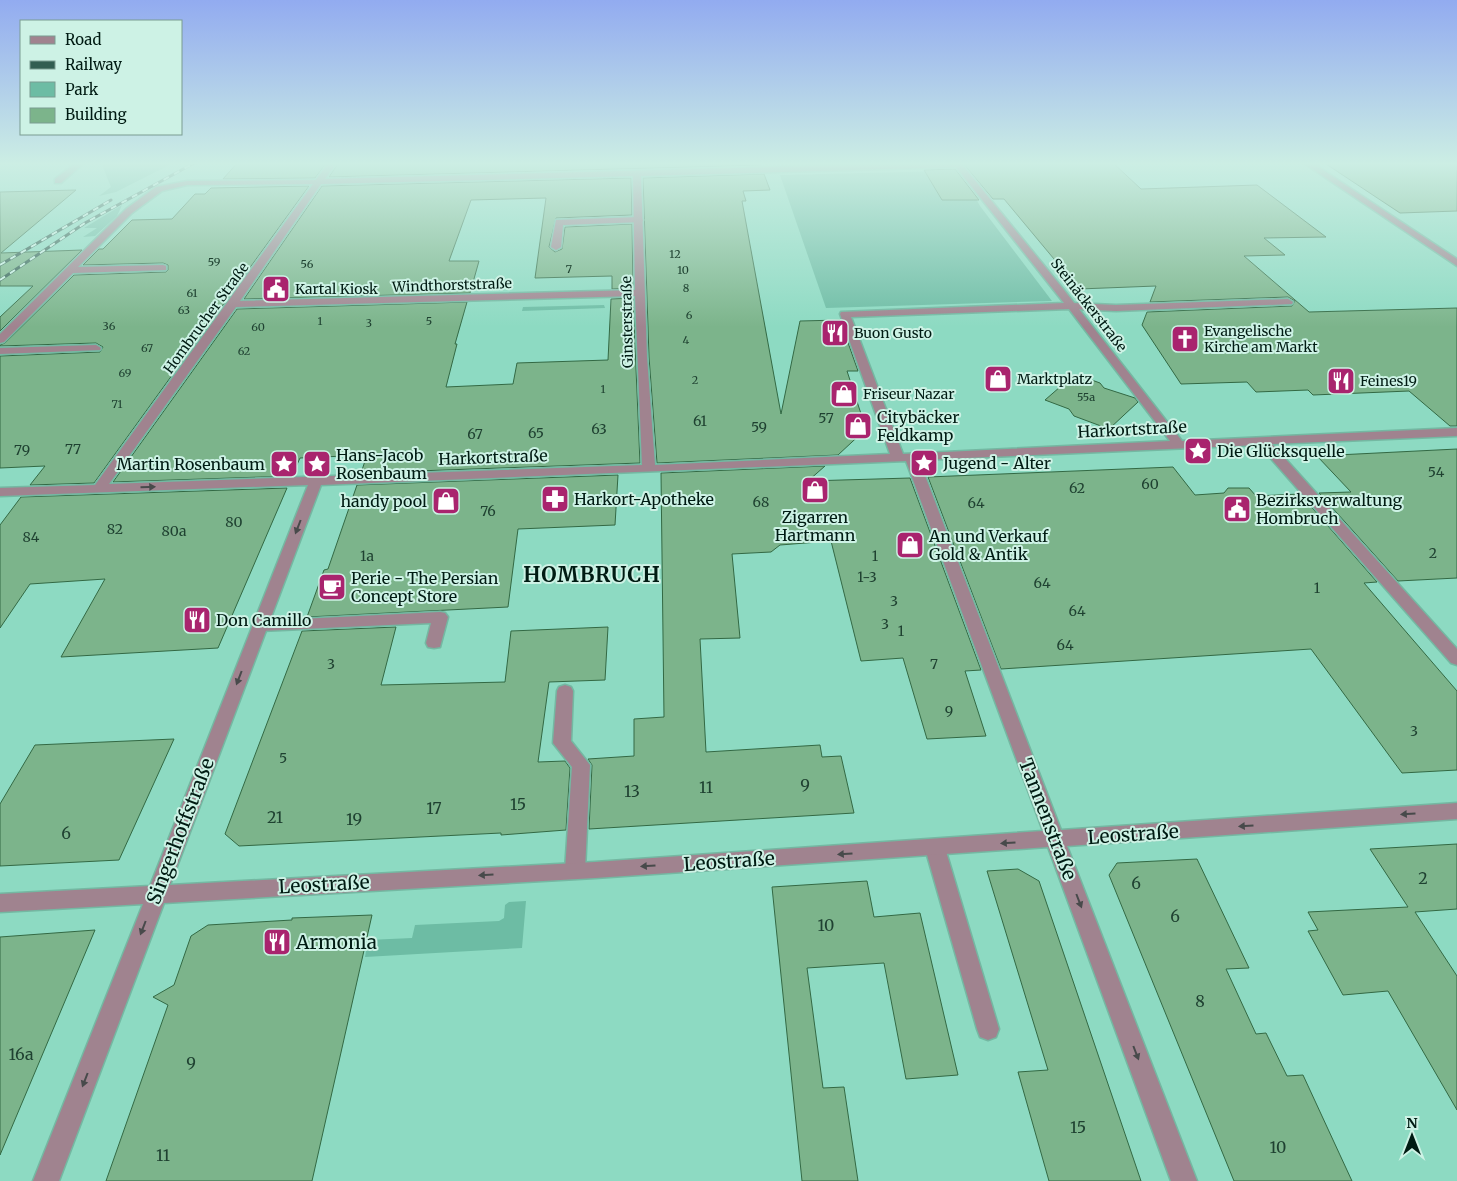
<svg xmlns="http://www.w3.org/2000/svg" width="1457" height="1181" viewBox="0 0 1457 1181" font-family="Merriweather,serif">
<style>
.green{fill:#6dbca4}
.building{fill:#7cb48b;stroke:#336944}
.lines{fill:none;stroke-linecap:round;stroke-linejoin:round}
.lane-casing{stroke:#74b8a2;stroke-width:3}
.street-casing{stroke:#74b8a2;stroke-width:3}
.lane{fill:#a0838f;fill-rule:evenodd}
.street{fill:#a0838f;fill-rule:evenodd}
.rail-casing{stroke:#325e51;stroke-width:3}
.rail{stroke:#cdf2e5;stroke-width:2;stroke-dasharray:6;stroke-linecap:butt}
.oneway{fill:#484a4b}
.labels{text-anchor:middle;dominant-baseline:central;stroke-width:4;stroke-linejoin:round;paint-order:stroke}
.far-number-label{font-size:11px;fill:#1f4131}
.far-street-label{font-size:14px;fill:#001b13;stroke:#cdf2e5}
.far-poi-label{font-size:14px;fill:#001b13;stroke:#cdf2e5;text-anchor:start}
.number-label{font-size:14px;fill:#1f4131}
.poi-label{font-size:16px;fill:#001b13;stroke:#cdf2e5;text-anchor:start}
.street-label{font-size:16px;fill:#001b13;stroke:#cdf2e5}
.near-number-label{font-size:16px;fill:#1f4131}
.near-street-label{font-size:19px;fill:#001b13;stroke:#cdf2e5}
.near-poi-label{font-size:19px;fill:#001b13;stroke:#cdf2e5;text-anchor:start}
.district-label{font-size:21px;font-weight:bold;letter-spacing:1px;fill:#001b13;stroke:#cdf2e5}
</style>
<rect width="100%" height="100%" fill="#8ddac2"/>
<path class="green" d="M106 162H175L116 192 99 196 111 187 102 165Z
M949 171 974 195 980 206 1052 301 826 308 780 175Z
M122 205 117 216 95 236 83 237 97 228H84Z
M604 305 605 308 522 311 523 307Z
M526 901 522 948 365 957 368 940 412 938 415 925 499 921 504 918 505 905 509 902Z"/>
<path class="building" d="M238 162H327L315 178 223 179Z
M339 162H388L387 164 760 162 761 165 329 177Z
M962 162H1112L1141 189 1257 185 1326 237 1264 238 1285 255 1244 256 1309 312 1457 308V426H1450L1409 391 1313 395 1308 390 1256 392 1247 382 1181 384 1142 325 1147 312 1292 306 1295 301 1288 297 1150 302 1156 286 1079 289 1004 199H993Z
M1323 162H1457V211L1400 213Z
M955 169 979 200H942L924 170Z
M764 174 770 190 743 191 746 201H742L781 414 800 321 840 320 858 371H847L866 429 838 455 657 463 649 357 643 178Z
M631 178 632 215 556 218 549 247 555 252 562 249 565 227 632 224 633 288 612 289V276L535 278 546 198 471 200 449 261H479L470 293 244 299 322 186Z
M309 186 94 483 30 485 45 466 0 468V356L100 352 103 347 96 343 0 346V345L5 343 74 275 166 272 168 270V265L163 263 83 265 99 249H103L132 220 172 219 195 194H205L211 188Z
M76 190 1 253 82 250 0 331V317L33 286H0V192Z
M633 298 640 463 361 473 367 455 300 458 292 476 113 482 237 309 467 302 455 344H457L446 387 513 384 517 363 608 360 611 299Z
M1089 379 1100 383 1104 388 1135 398 1138 402 1109 429 1074 416 1069 409 1045 400 1068 380Z
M1457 449V578L1398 581 1319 493 1351 492 1317 456Z
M825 466 808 481 910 478 981 670 965 671 986 736 927 739 903 658 861 661 831 541 780 545 771 552 732 554 740 638 700 639 706 752 820 745 822 757 841 756 854 813 589 829 592 765 588 759 634 756V719L664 717 661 473Z
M1173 467 1195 495 1224 493 1228 488H1249L1256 496 1300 494 1377 582 1364 583 1457 691V770L1402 773 1311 649 1001 669 928 477Z
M618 475 615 525 518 529 508 607 307 617 324 570 328 569 357 485Z
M287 488 218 648 61 657 105 579 30 584 0 628V525L21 497Z
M396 627 381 685 505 682 511 631 608 627 605 680 549 682 538 762 565 761 570 768 566 830 501 835V833L239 846 225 834 302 631Z
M174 739 119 860 0 866V804L35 745Z
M1457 844V909L1415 912 1457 976V1110L1388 991 1343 995 1308 931 1318 930 1308 912 1408 907 1370 849Z
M1197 859 1249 968 1226 969 1256 1034 1266 1033 1287 1076 1303 1075 1352 1181H1234L1109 875 1117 863Z
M1018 869 1039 881 1141 1181H1049L1018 1072 1048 1070 987 871Z
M867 881 874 917 920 913 958 1075 906 1079 884 963 807 968 823 1088 844 1087 858 1181H802L772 887Z
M372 915 312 1181H106L168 1005 153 997 174 985 191 936 208 925 292 920V918Z
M95 930 0 1155V937Z"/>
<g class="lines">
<defs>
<path id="lane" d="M77 162H85L61 183H55V179Z
M319 180H322V184L187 185 162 191 132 213 78 267 163 265 166 266V270L73 273 4 342 0 343V334L126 209 156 187 187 181Z
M639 217 643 220 642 222 563 225 561 247 556 250 551 247 556 220Z
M1288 299 1293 302 1292 304 1116 311 1072 309 1067 306 1072 303 1116 305Z
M96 345 101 348 100 350 0 354V348Z
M440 612 445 613 448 617 440 647 434 648 428 647 426 643 431 623 260 631 254 630 252 626 254 622 260 621Z
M565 685 571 687 573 691 571 741 590 765 585 870 582 876 575 878 568 876 565 870 572 767 553 743 557 691 559 687Z
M935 840 942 842 945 848 999 1029 996 1037 988 1040 980 1037 977 1029 925 848 928 842Z"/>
<path id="street" d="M329 162H337L325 179 960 162 1064 290 1182 441 1457 428V436L1272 444 1457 649V665L1451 663 1259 445 919 460 1061 830 1457 803V819L1067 846 1197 1181H1171L1048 847 595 878 164 903 59 1181H33L143 904 0 912V894L150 886 308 485 0 496V488L95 485ZM956 167 1064 303 841 312 840 314 890 454 655 465 647 357 641 176ZM633 176 635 290 240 301 321 184ZM635 296 642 465 109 484 236 307ZM1069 309 1170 441 903 454 851 317ZM906 461 1043 831 595 862 170 885 321 485Z
M1302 162H1311L1457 259V266Z"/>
</defs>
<use href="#lane" class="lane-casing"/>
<use href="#street" class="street-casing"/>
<use href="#lane" class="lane"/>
<use href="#street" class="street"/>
<defs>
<path id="rail" d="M0 265 111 200
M0 280 85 223 196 162"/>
</defs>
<use href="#rail" class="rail-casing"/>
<use href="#rail" class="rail"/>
</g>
<defs><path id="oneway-solid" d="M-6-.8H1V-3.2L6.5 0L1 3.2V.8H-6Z" transform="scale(1.25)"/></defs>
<g class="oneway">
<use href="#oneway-solid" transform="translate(148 487) rotate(-2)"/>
<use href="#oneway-solid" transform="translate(298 527) rotate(111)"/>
<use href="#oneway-solid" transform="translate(239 678) rotate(111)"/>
<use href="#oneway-solid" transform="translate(1408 814) rotate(176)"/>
<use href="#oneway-solid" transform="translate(1246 826) rotate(176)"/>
<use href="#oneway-solid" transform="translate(1008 843) rotate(176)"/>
<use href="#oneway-solid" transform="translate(845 854) rotate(176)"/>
<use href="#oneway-solid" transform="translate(648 866) rotate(176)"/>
<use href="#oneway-solid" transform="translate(486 875) rotate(177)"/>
<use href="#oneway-solid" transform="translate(1079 901) rotate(69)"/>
<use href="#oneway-solid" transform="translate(143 928) rotate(111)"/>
<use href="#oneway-solid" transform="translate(1136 1053) rotate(69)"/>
<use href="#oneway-solid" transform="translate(85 1080) rotate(111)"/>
</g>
<linearGradient id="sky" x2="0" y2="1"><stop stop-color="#92abf0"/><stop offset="0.5" stop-color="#cceee4"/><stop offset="1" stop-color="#cceee4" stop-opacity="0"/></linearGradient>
<rect width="1457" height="327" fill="url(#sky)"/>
<defs>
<symbol id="civic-square" viewBox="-11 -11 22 22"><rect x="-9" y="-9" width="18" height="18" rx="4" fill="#a9246e" stroke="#cdf2e5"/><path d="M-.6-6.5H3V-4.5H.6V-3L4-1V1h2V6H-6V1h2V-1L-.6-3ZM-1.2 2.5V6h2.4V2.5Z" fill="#fff"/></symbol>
<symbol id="restaurant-square" viewBox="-11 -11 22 22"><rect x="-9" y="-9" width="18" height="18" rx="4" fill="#a9246e" stroke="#cdf2e5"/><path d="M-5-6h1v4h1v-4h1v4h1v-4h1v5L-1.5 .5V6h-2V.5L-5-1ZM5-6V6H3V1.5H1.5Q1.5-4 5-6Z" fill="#fff"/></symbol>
<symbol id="church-square" viewBox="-11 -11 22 22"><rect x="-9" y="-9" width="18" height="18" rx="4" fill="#a9246e" stroke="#cdf2e5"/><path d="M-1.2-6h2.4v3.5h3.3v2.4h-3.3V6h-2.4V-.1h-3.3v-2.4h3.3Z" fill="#fff"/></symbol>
<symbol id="shop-square" viewBox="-11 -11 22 22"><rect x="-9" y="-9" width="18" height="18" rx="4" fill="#a9246e" stroke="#cdf2e5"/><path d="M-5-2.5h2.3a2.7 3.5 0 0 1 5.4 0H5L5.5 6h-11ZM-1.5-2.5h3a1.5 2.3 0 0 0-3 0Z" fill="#fff"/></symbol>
<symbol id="sight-square" viewBox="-11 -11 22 22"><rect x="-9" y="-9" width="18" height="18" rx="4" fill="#a9246e" stroke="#cdf2e5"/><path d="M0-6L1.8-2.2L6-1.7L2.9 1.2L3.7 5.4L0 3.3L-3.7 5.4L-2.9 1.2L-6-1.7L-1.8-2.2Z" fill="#fff"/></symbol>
<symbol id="pharmacy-square" viewBox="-11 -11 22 22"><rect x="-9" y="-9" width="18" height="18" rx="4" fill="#a9246e" stroke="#cdf2e5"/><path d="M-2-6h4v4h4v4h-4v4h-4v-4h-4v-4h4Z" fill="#fff"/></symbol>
<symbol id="cafe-square" viewBox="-11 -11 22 22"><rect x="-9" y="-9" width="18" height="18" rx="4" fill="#a9246e" stroke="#cdf2e5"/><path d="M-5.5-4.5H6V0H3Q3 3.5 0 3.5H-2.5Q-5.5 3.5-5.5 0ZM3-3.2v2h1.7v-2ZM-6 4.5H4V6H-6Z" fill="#fff"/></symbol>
</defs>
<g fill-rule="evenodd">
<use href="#civic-square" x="260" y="273" width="32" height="32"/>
<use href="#restaurant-square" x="819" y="317" width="32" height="32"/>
<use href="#church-square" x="1169" y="323" width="32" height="32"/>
<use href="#shop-square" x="982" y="363" width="32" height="32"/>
<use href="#restaurant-square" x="1325" y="365" width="32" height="32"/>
<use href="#shop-square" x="828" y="378" width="32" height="32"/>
<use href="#shop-square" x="842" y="410" width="32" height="32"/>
<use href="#sight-square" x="1182" y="435" width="32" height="32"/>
<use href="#sight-square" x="908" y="447" width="32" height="32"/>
<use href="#sight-square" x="268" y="448" width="32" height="32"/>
<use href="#sight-square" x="301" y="448" width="32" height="32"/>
<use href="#shop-square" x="799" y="474" width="32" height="32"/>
<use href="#pharmacy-square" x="539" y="483" width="32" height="32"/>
<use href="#shop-square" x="430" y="485" width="32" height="32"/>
<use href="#civic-square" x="1221" y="493" width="32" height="32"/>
<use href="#shop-square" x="894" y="529" width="32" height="32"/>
<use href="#cafe-square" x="316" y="571" width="32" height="32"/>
<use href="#restaurant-square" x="181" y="604" width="32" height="32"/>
<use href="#restaurant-square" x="261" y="926" width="32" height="32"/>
</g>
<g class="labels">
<g class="far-number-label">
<text x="675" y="254">12</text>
<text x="214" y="262">59</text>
<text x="307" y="264">56</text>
<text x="569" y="269">7</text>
<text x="683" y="270">10</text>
<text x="686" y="288">8</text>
<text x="192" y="293">61</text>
<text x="184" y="310">63</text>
<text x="689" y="315">6</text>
<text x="320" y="321">1</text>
<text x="429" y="321">5</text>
<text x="369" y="323">3</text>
<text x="109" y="326">36</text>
<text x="258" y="327">60</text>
<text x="686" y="340">4</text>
<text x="147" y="348">67</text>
<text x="244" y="351">62</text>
<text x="125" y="373">69</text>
<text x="695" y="380">2</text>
<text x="603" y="389">1</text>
<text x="1086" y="397">55a</text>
<text x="117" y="404">71</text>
</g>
<g class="far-street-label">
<text transform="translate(452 285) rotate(-2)">Windthorststraße</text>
<text transform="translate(1089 305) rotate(52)">Steinäckerstraße</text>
<text transform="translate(206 318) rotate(-54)">Hombrucher Straße</text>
<text transform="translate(627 322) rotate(-91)">Ginsterstraße</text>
</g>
<g class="far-poi-label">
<text x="295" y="289">Kartal Kiosk</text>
<text x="1204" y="331">Evangelische<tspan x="1204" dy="16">Kirche am Markt</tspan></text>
<text x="854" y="333">Buon Gusto</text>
<text x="1017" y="379">Marktplatz</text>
<text x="1360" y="381">Feines19</text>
<text x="863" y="394">Friseur Nazar</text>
</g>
<g class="number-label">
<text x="826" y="418">57</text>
<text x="700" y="421">61</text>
<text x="759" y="427">59</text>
<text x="599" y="429">63</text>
<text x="536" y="433">65</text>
<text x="475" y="434">67</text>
<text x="73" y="449">77</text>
<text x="22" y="450">79</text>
<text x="1436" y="472">54</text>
<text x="1150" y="484">60</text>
<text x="1077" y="488">62</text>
<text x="761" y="502">68</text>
<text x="976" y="503">64</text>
<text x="488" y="511">76</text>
<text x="234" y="522">80</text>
<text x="115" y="529">82</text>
<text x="174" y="531">80a</text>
<text x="31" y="537">84</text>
<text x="1433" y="553">2</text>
<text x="367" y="556">1a</text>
<text x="875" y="556">1</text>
<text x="867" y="577">1-3</text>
<text x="1042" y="583">64</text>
<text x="1317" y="588">1</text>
<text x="894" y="601">3</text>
<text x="1077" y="611">64</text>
<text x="885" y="624">3</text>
<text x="901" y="631">1</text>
<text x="1065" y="645">64</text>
<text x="331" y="664">3</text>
<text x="934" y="664">7</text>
<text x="949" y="711">9</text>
<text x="1414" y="731">3</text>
<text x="283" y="758">5</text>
</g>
<g class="poi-label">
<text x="877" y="417">Citybäcker<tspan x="877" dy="18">Feldkamp</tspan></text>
<text x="1217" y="451">Die Glücksquelle</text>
<text x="336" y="455">Hans-Jacob<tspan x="336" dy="18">Rosenbaum</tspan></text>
<text x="943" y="463">Jugend - Alter</text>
<text x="265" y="464" text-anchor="end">Martin Rosenbaum</text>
<text x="574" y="499">Harkort-Apotheke</text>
<text x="1256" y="500">Bezirksverwaltung<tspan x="1256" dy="18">Hombruch</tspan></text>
<text x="427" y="501" text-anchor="end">handy pool</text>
<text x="815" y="517" text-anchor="middle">Zigarren<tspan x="815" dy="18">Hartmann</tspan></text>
<text x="929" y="536">An und Verkauf<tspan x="929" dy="18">Gold &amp; Antik</tspan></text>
<text x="351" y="578">Perie - The Persian<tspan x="351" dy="18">Concept Store</tspan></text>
<text x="216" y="620">Don Camillo</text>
</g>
<g class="street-label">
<text transform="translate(1132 429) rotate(-3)">Harkortstraße</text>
<text transform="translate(493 457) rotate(-2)">Harkortstraße</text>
</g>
<g class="near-number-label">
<text x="805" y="785">9</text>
<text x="706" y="787">11</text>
<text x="632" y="791">13</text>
<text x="518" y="804">15</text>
<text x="434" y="808">17</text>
<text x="275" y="817">21</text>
<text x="354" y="819">19</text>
<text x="66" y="833">6</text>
<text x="1423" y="878">2</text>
<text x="1136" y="883">6</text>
<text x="1175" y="916">6</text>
<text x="826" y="925">10</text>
<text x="1200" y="1001">8</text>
<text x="21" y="1054">16a</text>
<text x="191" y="1063">9</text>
<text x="1078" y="1127">15</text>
<text x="1278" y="1147">10</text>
<text x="163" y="1155">11</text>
</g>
<g class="near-street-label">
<text transform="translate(1048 819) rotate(69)">Tannenstraße</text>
<text transform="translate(180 831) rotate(-69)">Singerhoffstraße</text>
<text transform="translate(1133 834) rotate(-4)">Leostraße</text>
<text transform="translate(729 861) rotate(-4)">Leostraße</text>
<text transform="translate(324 884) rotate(-3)">Leostraße</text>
</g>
<g class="near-poi-label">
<text x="296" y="942">Armonia</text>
</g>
<g class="district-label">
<text x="592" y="574">HOMBRUCH</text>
</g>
</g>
<rect x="20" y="20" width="162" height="115" fill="#cdf2e5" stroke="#7b9c91"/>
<rect x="30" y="36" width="25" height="8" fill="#a0838f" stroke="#7b9c91"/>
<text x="65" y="45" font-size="15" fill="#001b13">Road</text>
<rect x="30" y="61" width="25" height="8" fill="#325e51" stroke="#7b9c91"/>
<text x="65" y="70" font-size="15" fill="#001b13">Railway</text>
<rect x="30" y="82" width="25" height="15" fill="#6dbca4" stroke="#7b9c91"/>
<text x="65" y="95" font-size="15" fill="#001b13">Park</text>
<rect x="30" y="108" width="25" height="15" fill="#7cb48b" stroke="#7b9c91"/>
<text x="65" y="120" font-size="15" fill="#001b13">Building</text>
<g transform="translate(1412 1136)" stroke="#cdf2e5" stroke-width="4" paint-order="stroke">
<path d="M0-4L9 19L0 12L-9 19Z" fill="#001b13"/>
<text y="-8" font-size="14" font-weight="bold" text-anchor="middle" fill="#001b13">N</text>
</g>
</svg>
